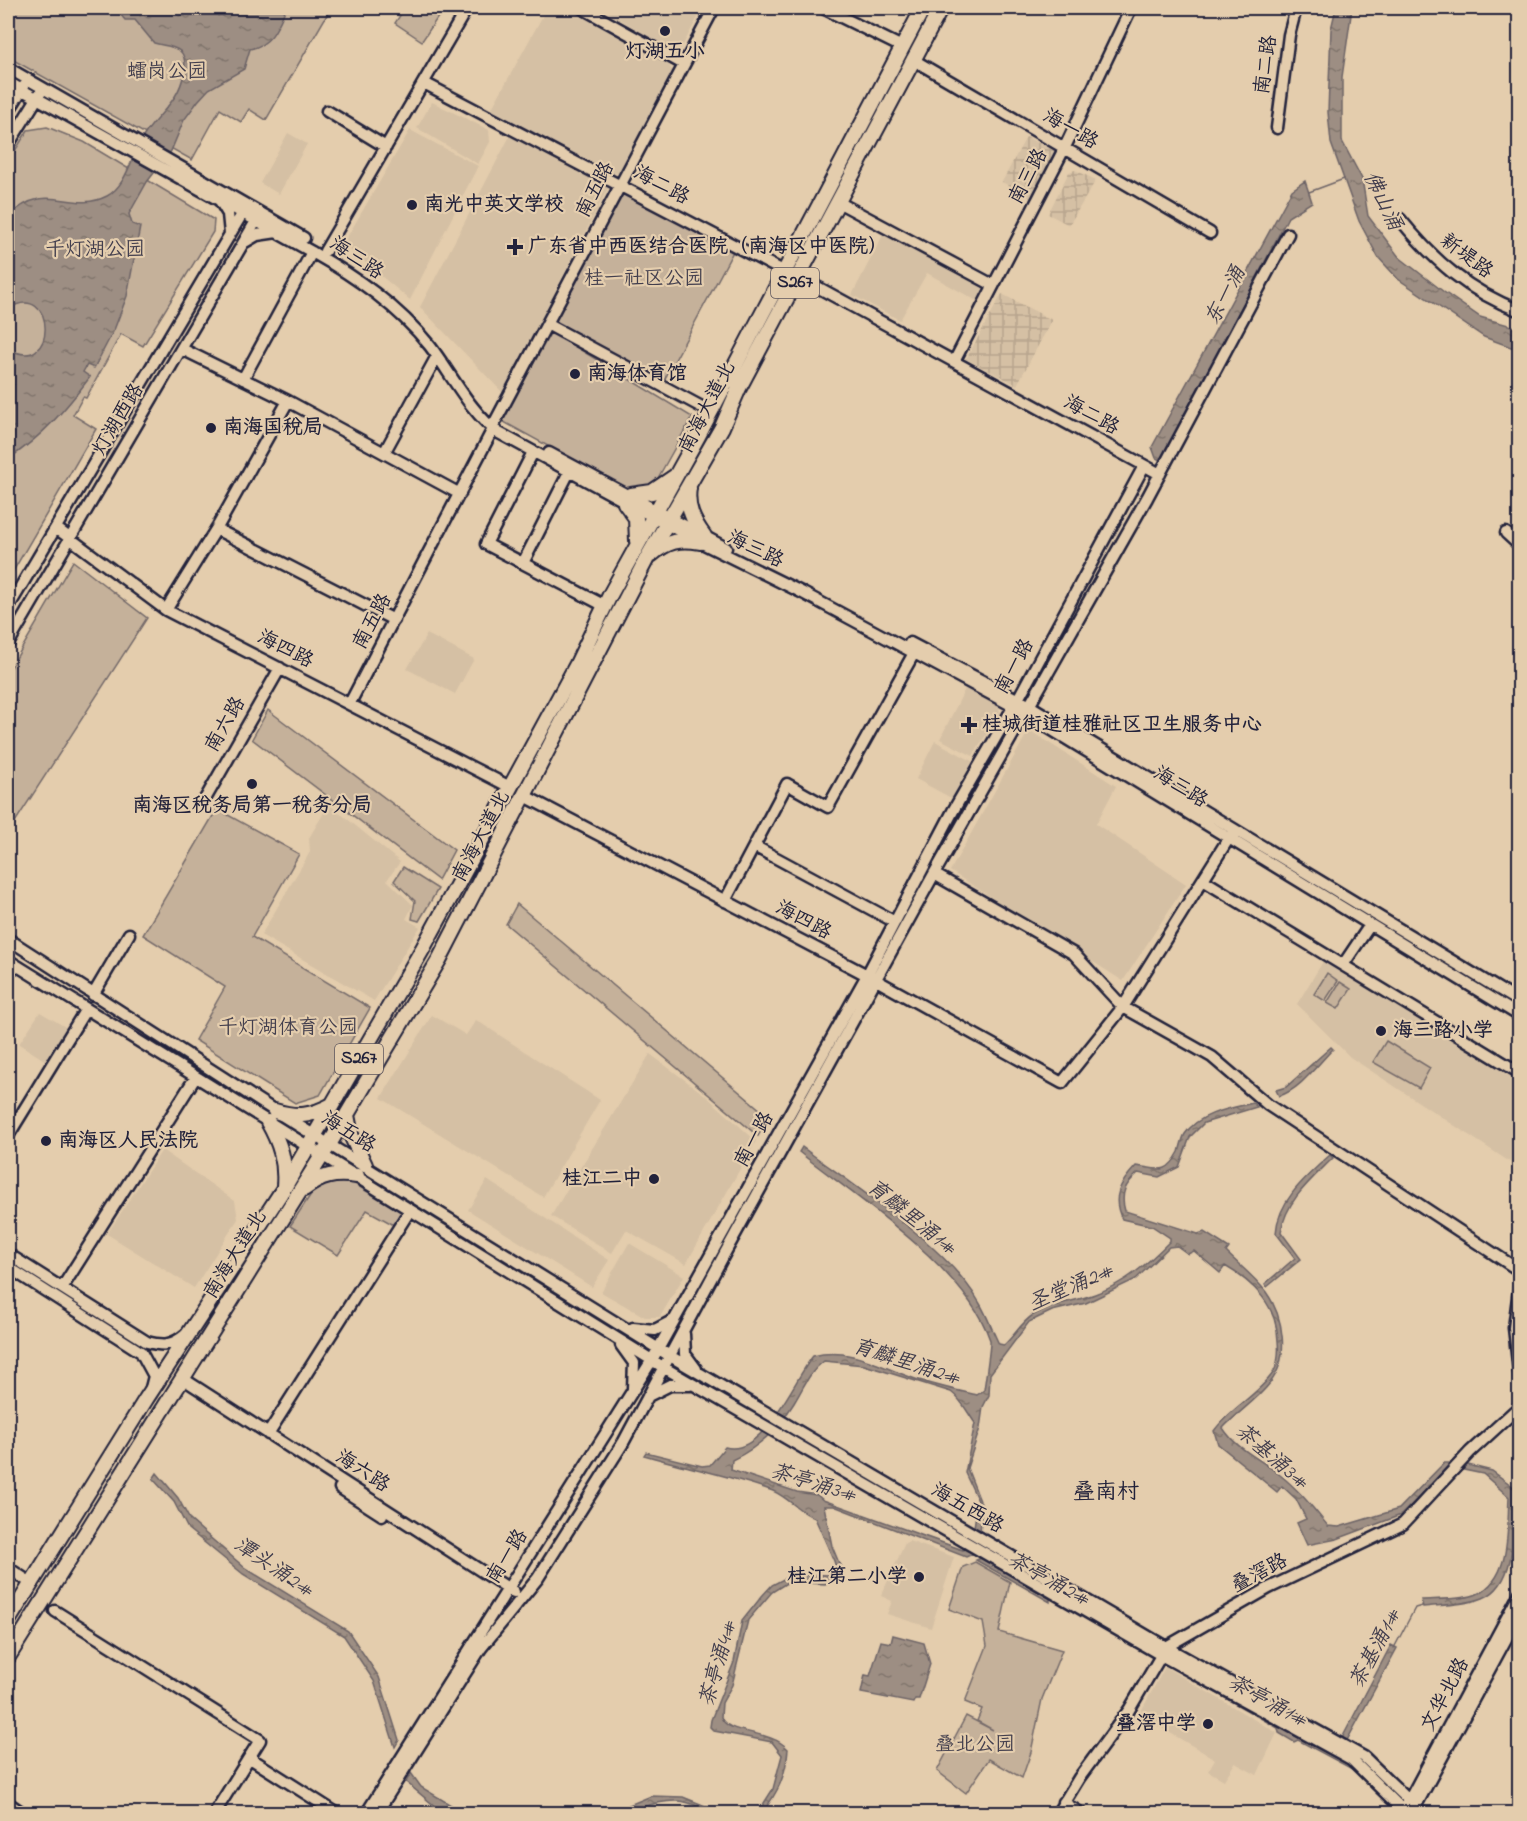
<svg xmlns="http://www.w3.org/2000/svg" width="1527" height="1821" viewBox="0 0 1527 1821" font-family="'Indie Flower','LXGW WenKai TC',sans-serif">
<style>
.built{fill:#d5c0a4}
.industrial{fill:url(#industrial-grid)}
.park{fill:#c5b19a;stroke:#746a6a;stroke-width:1.5}
.water{fill:url(#water-ripples);stroke:#6c6366;stroke-width:1.5;fill-rule:evenodd}
.lines{fill:none;stroke-linecap:round;stroke-linejoin:round}
.stream{stroke:#6c6366;stroke-width:1.5}
.secondary-casing{stroke:#22223b;stroke-width:15}
.highway-casing{stroke:#22223b;stroke-width:18}
.secondary{stroke:#e4cdad;stroke-width:10}
.highway{stroke:#e4cdad;stroke-width:14}
.poi-dot{fill:#22223b;stroke:#e4cdad;stroke-width:2}
.labels{text-anchor:middle;dominant-baseline:central;stroke-width:4.5;stroke-linejoin:round;paint-order:stroke}
.shield{fill:#e4cdad;stroke:#5c555d;stroke-width:1.5}
.shield-label{font-size:18px;font-weight:bold;fill:#22223b}
.poi-label{font-size:20px;font-weight:bold;fill:#22223b;stroke:#e4cdad;text-anchor:start}
.street-label{font-size:20px;fill:#22223b;stroke:#e4cdad}
.park-label{font-size:20px;fill:#433f4e;stroke:#e4cdad}
.water-label{font-size:21px;font-style:italic;fill:#413d4d;stroke:#e4cdad}
.quarter-label{font-size:22px;fill:#22223b;stroke:#e4cdad}
</style>
<defs>
<pattern id="industrial-grid" width="8" height="8" patternUnits="userSpaceOnUse" patternTransform="scale(1.5)"><rect width="8" height="8" fill="#d5c0a4"/><path d="M0 4h8M4 0v8" fill="none" stroke="#b7a58e"/></pattern>
<pattern id="water-ripples" width="26" height="14" patternUnits="userSpaceOnUse" patternTransform="scale(1.5)"><rect width="26" height="14" fill="#9d8e83"/><path d="M2 4q2-2 4 0t4 0M15 11q2-2 4 0t4 0" fill="none" stroke="#80746c"/></pattern>
</defs>
<rect width="100%" height="100%" fill="#e4cdad"/>
<filter id="ink" filterUnits="userSpaceOnUse"><feTurbulence type="fractalNoise" baseFrequency=".0167" numOctaves="2"/><feDisplacementMap in="SourceGraphic" scale="12" xChannelSelector="R" yChannelSelector="G"/><feConvolveMatrix kernelMatrix="1 2 1 2 8 2 1 2 1" color-interpolation-filters="sRGB"/></filter>
<g filter="url(#ink)">
<path class="built" d="M547 8H567L668 64 674 73 618 173 612 174 493 113 492 108Z
M601 8H703L678 54Z
M432 102 489 130 490 142 478 164 417 128Z
M410 130 478 166 410 300 343 244Z
M288 133 307 144 279 194 260 183Z
M510 136 608 188 503 393 420 307Z
M884 233 985 284 977 301 927 273 900 320 852 295Z
M427 634 474 659 455 694 407 669Z
M966 687 998 704 1000 712 973 756 940 739Z
M1029 730 1116 786 1096 824 1186 884 1123 981 950 871Z
M935 741 972 761 953 799 916 779Z
M329 804 400 862 387 880 413 905 406 919 420 927 374 1001 261 935 310 852 309 838Z
M1324 960 1519 1082V1168L1350 1057 1297 1004Z
M40 1012 67 1028 46 1061 19 1044Z
M432 1015 466 1035 476 1020 600 1100 543 1197 381 1098Z
M650 1054 705 1095 756 1141 686 1264 626 1230 612 1253 551 1216Z
M162 1150 235 1201 238 1219 194 1288 107 1234Z
M487 1180 609 1260 592 1287 468 1210Z
M629 1243 684 1276 660 1317H645L601 1292Z
M909 1541 954 1557 931 1628 887 1614 892 1601 881 1596 905 1543Z
M1165 1667 1277 1733 1257 1775 1235 1763 1224 1780 1208 1771 1215 1759 1139 1715Z"/>
<path class="industrial" d="M1026 137 1057 152 1034 200 1002 182Z
M1075 170 1096 180 1069 225 1048 214 1069 172Z
M1002 294 1052 320 1017 385 966 359Z"/>
<path class="park" d="M8 8H331L266 120 249 109 241 122 220 109 192 160 8 57Z
M405 8H444L422 41 395 23Z
M47 127 84 142 214 220 213 232 143 346 121 334 86 398 83 397 73 415 96 429 8 580V162L28 130Z
M618 184 736 246 662 384 547 324Z
M551 332 692 417 654 485 632 492 502 421Z
M73 561 147 618 8 833V672Z
M268 710 454 850 438 880 252 739Z
M217 809 299 854 252 937 370 1008 320 1095 295 1103 195 1040 225 987 143 935Z
M403 867 438 889 419 921 412 919 415 901 394 881Z
M517 904 769 1117 758 1136 506 924Z
M1327 973 1338 981 1325 1001 1314 994Z
M1340 982 1351 989 1338 1009 1327 1003Z
M1386 1041 1430 1068 1419 1088 1373 1062Z
M327 1179 348 1180 403 1213 394 1225 367 1210 338 1255 290 1226 315 1188Z
M975 1562 1010 1582 999 1632 1062 1650 1042 1699 1031 1752 1022 1778 989 1759 966 1793 937 1771 966 1716 993 1730 977 1721 982 1709 965 1702 987 1646 983 1622 949 1609 963 1567Z"/>
<path class="water" d="M115 8H286C278 26 272 45 250 49L244 69 209 89 198 101 184 120 171 151 147 182 129 214 132 224 140 227 127 296 114 330 94 368 87 365 83 372 90 377C66 409 41 438 8 459V348C58 379 57 278 8 309V217C48 178 70 215 107 196 128 185 132 152 145 134 160 112 179 101 184 73 185 65 186 57 180 51 172 45 163 46 154 43L135 20H125Z
M1336 8H1352L1342 77V141L1362 179 1368 216 1399 257 1444 292 1480 317 1519 328V350L1484 337 1398 279 1378 257 1359 221 1331 143 1328 112 1331 29Z
M1305 181 1312 202 1288 217 1162 461 1156 458 1152 447 1292 190Z
M1331 1047 1333 1049C1318 1064 1300 1090 1279 1096L1276 1090 1286 1087Z
M1253 1103 1257 1107 1204 1123 1190 1137 1179 1167 1159 1177 1138 1173C1125 1185 1120 1193 1125 1211L1198 1234 1204 1232 1229 1248 1226 1252C1239 1265 1255 1277 1266 1292 1284 1317 1290 1358 1270 1383 1257 1400 1238 1412 1223 1428 1237 1450 1261 1459 1280 1475 1299 1490 1313 1508 1328 1526L1339 1527 1399 1509 1444 1463H1453L1401 1515 1337 1539 1307 1545 1297 1523 1306 1519 1296 1499 1282 1486 1277 1492 1218 1444 1214 1431C1230 1408 1257 1396 1273 1373 1279 1363 1279 1352 1278 1341 1277 1305 1254 1283 1225 1266L1220 1273 1194 1251 1188 1254 1177 1246 1169 1247 1136 1279 1086 1303 1052 1311 1029 1322 990 1374 989 1395 983 1407 980 1428 967 1468 982 1506 980 1534 973 1554 966 1557 834 1506H824L832 1546 841 1568 835 1579 825 1584 788 1582 772 1592 748 1620 732 1685 722 1703 721 1717C727 1736 769 1728 788 1749 786 1776 778 1792 762 1813L757 1814 773 1789 782 1755 772 1742 714 1731 710 1727 711 1720 734 1662 742 1621 762 1596 772 1585 793 1574 831 1575 836 1567 834 1561 815 1518C799 1512 789 1498 773 1491 730 1475 687 1468 644 1455L646 1452 702 1466 710 1465 725 1447C763 1458 793 1381 813 1356 849 1347 877 1365 910 1377 932 1385 955 1390 977 1395L984 1390C985 1382 991 1344 990 1340 966 1268 858 1199 799 1152L802 1147C854 1186 948 1247 979 1302 987 1315 992 1330 999 1344L1004 1345C1014 1336 1022 1322 1033 1315 1051 1303 1075 1302 1095 1294 1126 1283 1147 1264 1170 1241V1238L1152 1226 1122 1219C1111 1197 1120 1183 1136 1166 1157 1168 1166 1177 1179 1152 1181 1146 1182 1139 1185 1134 1199 1113 1230 1108 1253 1103ZM824 1361 864 1365 951 1392C962 1400 967 1412 975 1423L965 1473 978 1501 972 1540 963 1550 823 1500 817 1495 797 1492 731 1470 732 1460C758 1448 779 1428 794 1403 804 1387 809 1372 824 1361Z
M1330 1155 1333 1158C1311 1180 1286 1200 1281 1232L1301 1259 1267 1287 1265 1284 1295 1258 1276 1233C1278 1200 1307 1176 1330 1155Z
M1464 1464 1492 1471 1519 1491V1497L1515 1498C1514 1527 1517 1585 1483 1598 1465 1605 1442 1605 1423 1607L1421 1600C1435 1599 1466 1600 1477 1594 1512 1578 1507 1528 1509 1497L1483 1474 1459 1469Z
M157 1473 178 1498 190 1520 245 1568 348 1631 379 1677 399 1740 395 1747 374 1681 344 1636 243 1574 188 1529 174 1502 153 1479Z
M981 1558 1050 1597V1602L976 1560Z
M893 1635 924 1643 930 1664 919 1699H915L913 1703 861 1693 865 1675 870 1676 881 1641 891 1643Z
M1391 1645 1397 1648 1345 1744 1340 1742Z
M1197 1678 1356 1767 1354 1770 1298 1740 1294 1742 1279 1733 1278 1728 1195 1681Z
M411 1773 421 1787 459 1810 479 1813 498 1810 570 1813H451L436 1807 406 1782Z
M651 1796 683 1797 723 1813C707 1814 695 1802 679 1801 650 1800 635 1814 610 1813Z"/>
<g class="lines">
<path class="stream" d="M1309 192 1344 179
M1394 1648 1415 1608 1422 1606"/>
<defs>
<path id="secondary" d="M582 8 683 64
M823 8 902 47
M912 59 1210 233
M8 68 304 238
M8 82 312 252C356 277 398 306 430 346 450 372 472 415 499 433L700 542 801 592 1013 706 1520 1016
M424 83 785 272
M327 111 386 147
M8 112 24 86
M1277 128 1289 35 1296 8
M8 145 41 92
M220 201 228 214 230 234
M838 202 993 285
M1400 219C1434 261 1468 291 1520 311
M245 242 257 235 277 232
M325 251 467 8
M799 277 1160 474
M547 324 711 412
M182 349 288 401 460 494
M955 360 1065 147 1131 8
M243 379 312 252
M495 422 714 8
M533 452 486 544 605 606
M384 453 437 356
M549 453 726 548
M56 528 166 610 510 787
M216 529 394 620
M1506 533 1520 546
M523 563 569 472
M8 608 245 209
M166 610 218 526 288 401
M910 643 1030 706 1520 1002
M8 644 259 216
M350 703 493 429
M525 796 867 975 1062 1083 1123 1007 1232 833
M204 801 280 668
M754 846 895 922
M934 874 1074 954 1123 1007 1212 1057 1268 1105 1520 1271
M1203 880 1520 1073
M725 901 787 784 828 807 914 653
M8 939 275 1111 670 1356 1166 1647 1364 1757 1423 1814
M8 960 663 1367 1161 1655 1351 1759 1407 1814
M1343 965 1370 925
M93 995 129 934
M8 1136 86 1009
M8 1254 147 1342C163 1346 172 1346 185 1335
M8 1267 141 1352 154 1376 151 1388
M1520 1282 1514 1328 1520 1380
M62 1288 195 1078
M633 1328 655 1330 674 1320
M684 1334 685 1354 696 1369
M621 1345 634 1363 633 1388
M182 1378 514 1592
M648 1396 670 1385H690
M268 1434 410 1210
M340 1488 382 1515
M8 1568 31 1583
M55 1611 260 1740 214 1814
M250 1758 338 1814
M1063 1802 1082 1814
M8 1803 24 1814
M1407 1804 1520 1593
M1413 1811 1520 1613
M366 1814 652 1360 867 975 953 811 1018 699 1144 466
M376 1814 481 1648 538 1578 623 1443 726 1251 934 874 1147 498 1288 234
M1057 1814 1079 1778 1129 1710 1166 1647 1269 1588 1403 1524 1470 1452 1520 1406"/>
<path id="highway" d="M689 488C686 507 693 521 704 536
M631 495 652 492 674 477
M625 503 636 518 637 541
M651 555C667 541 680 538 700 542
M275 1111C298 1118 311 1116 332 1105
M347 1115 351 1135 365 1165
M268 1122C280 1143 286 1162 284 1186
M304 1189C322 1175 335 1173 357 1176
M8 1621 146 1399 284 1188 422 950 577 664 611 593 698 436 923 8
M8 1657 330 1143 439 960 647 558 722 427 739 388 941 8"/>
</defs>
<use href="#secondary" class="secondary-casing"/>
<use href="#highway" class="highway-casing"/>
<use href="#secondary" class="secondary"/>
<use href="#highway" class="highway"/>
</g>
</g>
<g class="poi-dot">
<circle cx="665" cy="31" r="6"/>
<circle cx="412" cy="205" r="6"/>
<path d="M512 238h6v6h6v6h-6v6h-6v-6h-6v-6h6z"/>
<circle cx="575" cy="374" r="6"/>
<circle cx="211" cy="428" r="6"/>
<path d="M966 716h6v6h6v6h-6v6h-6v-6h-6v-6h6z"/>
<circle cx="252" cy="784" r="6"/>
<circle cx="1381" cy="1031" r="6"/>
<circle cx="46" cy="1141" r="6"/>
<circle cx="654" cy="1179" r="6"/>
<circle cx="919" cy="1577" r="6"/>
<circle cx="1208" cy="1724" r="6"/>
</g>
<g class="labels">
<g class="shield">
<rect x="771" y="268" width="48" height="30" rx="4.5"/>
<rect x="335" y="1044" width="48" height="30" rx="4.5"/>
</g>
<g class="shield-label">
<text x="795" y="283">S267</text>
<text x="359" y="1059">S267</text>
</g>
<g class="poi-label">
<text x="665" y="52" text-anchor="middle">灯湖五小</text>
<text x="424" y="205">南光中英文学校</text>
<text x="528" y="247">广东省中西医结合医院（南海区中医院）</text>
<text x="587" y="374">南海体育馆</text>
<text x="223" y="428">南海国税局</text>
<text x="982" y="725">桂城街道桂雅社区卫生服务中心</text>
<text x="252" y="806" text-anchor="middle">南海区税务局第一税务分局</text>
<text x="1393" y="1031">海三路小学</text>
<text x="58" y="1141">南海区人民法院</text>
<text x="642" y="1179" text-anchor="end">桂江二中</text>
<text x="907" y="1577" text-anchor="end">桂江第二小学</text>
<text x="1196" y="1724" text-anchor="end">叠滘中学</text>
</g>
<g class="street-label">
<text transform="translate(1267 65) rotate(-82)">南二路</text>
<text transform="translate(1070 130) rotate(30)">海一路</text>
<text transform="translate(1029 177) rotate(-62)">南三路</text>
<text transform="translate(661 186) rotate(28)">海二路</text>
<text transform="translate(596 190) rotate(-63)">南五路</text>
<text transform="translate(1466 257) rotate(37)">新堤路</text>
<text transform="translate(356 259) rotate(34)">海三路</text>
<text transform="translate(708 408) rotate(-63)">南海大道北</text>
<text transform="translate(1091 416) rotate(29)">海二路</text>
<text transform="translate(119 420) rotate(-59)">灯湖西路</text>
<text transform="translate(755 550) rotate(26)">海三路</text>
<text transform="translate(373 622) rotate(-62)">南五路</text>
<text transform="translate(285 650) rotate(27)">海四路</text>
<text transform="translate(1015 667) rotate(-61)">南一路</text>
<text transform="translate(226 725) rotate(-60)">南六路</text>
<text transform="translate(1180 788) rotate(32)">海三路</text>
<text transform="translate(482 837) rotate(-62)">南海大道北</text>
<text transform="translate(803 921) rotate(28)">海四路</text>
<text transform="translate(348 1133) rotate(32)">海五路</text>
<text transform="translate(755 1140) rotate(-61)">南一路</text>
<text transform="translate(236 1255) rotate(-58)">南海大道北</text>
<text transform="translate(362 1472) rotate(33)">海六路</text>
<text transform="translate(967 1509) rotate(30)">海五西路</text>
<text transform="translate(508 1557) rotate(-58)">南一路</text>
<text transform="translate(1260 1574) rotate(-28)">叠滘路</text>
<text transform="translate(1446 1695) rotate(-62)">文华北路</text>
</g>
<g class="park-label">
<text x="167" y="72">𧒽岗公园</text>
<text x="95" y="250">千灯湖公园</text>
<text x="644" y="279">桂一社区公园</text>
<text x="288" y="1028">千灯湖体育公园</text>
<text x="975" y="1745">叠北公园</text>
</g>
<g class="water-label">
<text transform="translate(1382 201) rotate(64)">佛山涌</text>
<text transform="translate(1226 296) rotate(-62)">东一涌</text>
<text transform="translate(911 1218) rotate(39)">育麟里涌1#</text>
<text transform="translate(1071 1288) rotate(-23)">圣堂涌2#</text>
<text transform="translate(906 1363) rotate(18)">育麟里涌2#</text>
<text transform="translate(1271 1457) rotate(41)">茶基涌3#</text>
<text transform="translate(813 1484) rotate(17)">茶亭涌3#</text>
<text transform="translate(273 1568) rotate(34)">潭头涌2#</text>
<text transform="translate(1048 1580) rotate(29)">茶亭涌2#</text>
<text transform="translate(1376 1649) rotate(-62)">茶基涌1#</text>
<text transform="translate(719 1664) rotate(-74)">茶亭涌4#</text>
<text transform="translate(1267 1702) rotate(29)">茶亭涌1#</text>
</g>
<g class="quarter-label">
<text x="1106" y="1493">叠南村</text>
</g>
</g>
<rect width="1527" height="1821" fill="none" stroke="#e4cdad" stroke-width="30"/>
<rect x="15" y="15" width="1497" height="1791" fill="none" stroke="#22223b" stroke-width="2" filter="url(#ink)"/>
</svg>
